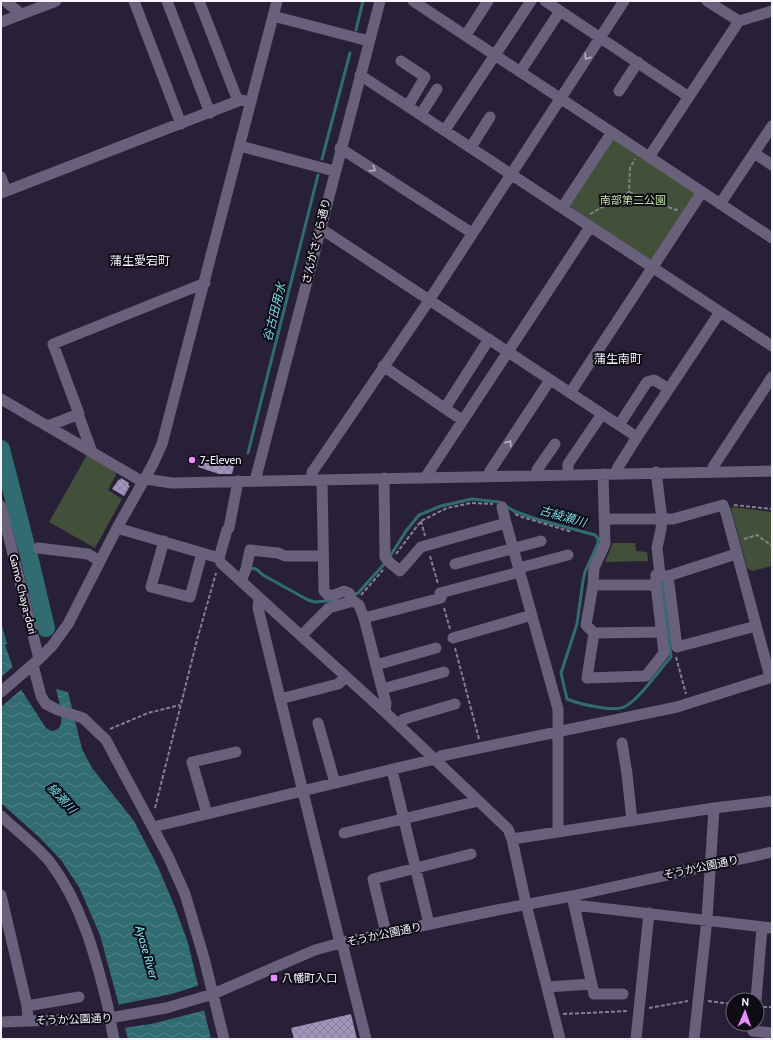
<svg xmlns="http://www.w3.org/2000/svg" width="773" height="1040" viewBox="0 0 773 1040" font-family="Cabin,'Noto Sans JP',sans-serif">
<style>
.green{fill:#435039}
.water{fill:url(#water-waves)}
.pier{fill:#282037}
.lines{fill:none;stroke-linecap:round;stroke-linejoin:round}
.stream{stroke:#316c72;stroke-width:3}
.river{stroke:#316c72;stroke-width:18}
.building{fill:url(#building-cross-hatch)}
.path{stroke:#857f90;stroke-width:2;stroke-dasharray:4 2;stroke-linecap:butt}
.minor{stroke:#69617c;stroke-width:11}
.oneway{stroke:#b7b1c3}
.poi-dot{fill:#e98efe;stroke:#0f0c16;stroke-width:1.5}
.labels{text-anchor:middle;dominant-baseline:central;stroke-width:4;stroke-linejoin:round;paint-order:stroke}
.park-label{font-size:11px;fill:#bfe1a2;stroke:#0f0c16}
.street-label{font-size:11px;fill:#f6f3fd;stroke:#0f0c16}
.poi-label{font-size:11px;fill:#f6f3fd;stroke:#0f0c16;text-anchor:start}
.neighbourhood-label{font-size:12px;fill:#f6f3fd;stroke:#0f0c16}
.water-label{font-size:12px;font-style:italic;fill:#79d9e3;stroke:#0f0c16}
</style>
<defs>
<pattern id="water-waves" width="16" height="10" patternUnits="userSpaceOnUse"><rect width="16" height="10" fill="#316c72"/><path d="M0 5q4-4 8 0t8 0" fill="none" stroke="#4f8187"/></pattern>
<pattern id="building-cross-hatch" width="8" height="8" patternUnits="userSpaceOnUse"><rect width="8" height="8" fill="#a193bc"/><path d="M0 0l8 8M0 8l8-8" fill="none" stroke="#877d9a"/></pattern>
</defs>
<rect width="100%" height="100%" fill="#282037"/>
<path class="green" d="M613 138 696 193 652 263 570 206V201Z
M87 455 117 473 108 490 122 499 95 548 49 522Z
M733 507 772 512V566L752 571 747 568 731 508Z
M613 543H635L636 551 647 552 648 561 605 562Z"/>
<path class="water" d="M1 622 7 644 5 645 20 688 46 728 52 731C56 730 59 729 60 726 64 719 58 697 56 689L68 692 82 749 92 768 134 821 158 867 175 907 188 943 211 1039H128L100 935 79 887 61 860 39 837 1 803Z"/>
<path class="pier" d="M14 666 23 688 1 707V677Z
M200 985 206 1010 151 1024 123 1028 117 1005 172 994Z"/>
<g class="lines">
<path class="stream" d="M356 30 363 1
M322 159 350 53
M248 453 318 175
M389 558 406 531 419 515 441 506 472 499 499 502 514 511 536 519 595 535 598 538V543L585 572 583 581 577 624 561 673 567 699C579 704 613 712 624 707 639 700 659 670 671 657L662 578
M251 568 256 569 263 575 308 600 315 602 336 600
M353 595 358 593 386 562"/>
<path class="river" d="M1 449 26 546
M28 552 46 628"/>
</g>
<path class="building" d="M202 457 234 466 232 474H219L198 467Z
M121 478 129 483 128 485 130 486 124 496 112 489 119 479 120 480Z
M351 1014 357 1039H294L291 1028Z"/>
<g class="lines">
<path class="path" d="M629 192 676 210 678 209
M590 214 629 192 630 168 635 159
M734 505 772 509
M515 514 522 517 572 532
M421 521 425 536
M744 539 757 535 772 546
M396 554 421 521 447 508 471 503 493 504
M430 556 438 584
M361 595 383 570
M444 608 450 629
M455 648 479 739
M676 657 686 694
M110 729 148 713 180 705
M155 808 197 640 216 573
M708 1001 733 1004
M763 1007H772
M649 1008 688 1001
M563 1014 629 1011"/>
<path class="minor" d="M5 1 21 14
M134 1 181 124
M167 1 210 113
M199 1 238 101
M413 1 772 238
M545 1 689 97
M707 1 739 21
M273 16 369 41
M1 22 56 1
M466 35 488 1
M401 61 425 77 408 106
M520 72 560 11
M360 75 772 346
M619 91 638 62
M421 114 437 89
M445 130 531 1
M240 146 334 171
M471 147 490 117
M340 148 472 233
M754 153 772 165
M649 157 739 21 772 11
M1 177 6 191
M1 193 238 101 242 100 251 102
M720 204 772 126
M562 208 612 132
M320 228 637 437
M383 366 462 420
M570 393 702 192
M1 399 143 482
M445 408 489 339
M78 414 92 452
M619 425 647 382 654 380 669 389
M48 426 79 414 53 344 205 283
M713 471V467L772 377
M656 472 662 519 661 529 657 548 660 575
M568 474V464L602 414
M603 474 605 544 594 568 593 585 586 625 594 633 662 632
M617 474V469L637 437 720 312
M537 475V470L555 444
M490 476V471L550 380
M384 478 385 557 389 562 400 571 421 547 506 523
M425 478 590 227
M145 479 172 483 772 471
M313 480 312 472 315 468 426 305 624 1
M322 480 324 591 328 595H334L344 591 349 593 352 600 359 605 364 618 382 689 386 703 385 712
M255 481 380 1
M1 506 39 659
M502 507 506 523 558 709V832
M604 519H673L723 505 726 513 770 677
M117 528 219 558 221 563 385 712 508 829 512 839 526 904 560 1039
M164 541 151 587 190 597 202 553
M38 548 88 554 100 561
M219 558 227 530 229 528 238 481
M455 564 541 541
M519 568 568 555
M668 576 736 554
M241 581 246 569 250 550 278 553 285 556H323
M593 585H656
M440 593 520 572
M259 598 258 608 340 943
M364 618 441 598
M594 633 587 678 646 676 664 653 656 585V575L668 576 677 647 756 626
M301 636 329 608 353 601
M453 638 532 615
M33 665 41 696 46 704 58 710 83 718 106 740 168 856 185 894 204 958 224 1039
M376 665 436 648
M382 689 444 672
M1 692 39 659 52 646 68 624 117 528 153 464 162 444 277 1
M280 699 338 684 346 677
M318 723 335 783
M398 724 404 719 455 704
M622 743 627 774 632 821
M436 761 441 756 653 712 677 707 772 677
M392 770 429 924
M207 814 192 762 236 752
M1 816C17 831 36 845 50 862 81 903 95 954 107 1003 110 1015 111 1027 114 1039
M153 827 435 759
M344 833 474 802 476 799
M512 839 714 808 772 801
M1 895 27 1006 28 1021
M572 896 574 905 772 928
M574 905 594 994H623
M386 933 373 879 471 854
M342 943 366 1039
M547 987 592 984
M756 1000 762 927
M27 1006 79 997
M1 1022 110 1018 166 1008 213 994 294 959 315 950 340 943 497 910 572 896 772 852
M753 1031 772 1033
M636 1039 649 913
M694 1039 707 919 714 808"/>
</g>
<defs><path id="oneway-chevron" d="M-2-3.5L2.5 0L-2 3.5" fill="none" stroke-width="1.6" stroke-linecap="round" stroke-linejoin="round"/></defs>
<g class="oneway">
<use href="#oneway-chevron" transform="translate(587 57) rotate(123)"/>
<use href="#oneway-chevron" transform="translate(373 169) rotate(33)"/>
<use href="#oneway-chevron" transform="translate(509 443) rotate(-57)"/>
</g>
<g class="poi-dot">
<circle cx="192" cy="460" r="4"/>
<rect x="270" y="974" width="8" height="8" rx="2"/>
</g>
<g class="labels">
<g class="park-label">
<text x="633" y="200">南部第二公園</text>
</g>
<g class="street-label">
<text transform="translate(316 241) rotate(-76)">さんがさくら通り</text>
<text transform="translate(23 594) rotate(76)">Gamo Chaya-dori</text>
<text transform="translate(701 867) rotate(-12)">そうか公園通り</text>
<text transform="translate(384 934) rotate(-12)">そうか公園通り</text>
<text transform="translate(74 1019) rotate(-2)">そうか公園通り</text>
</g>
<g class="poi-label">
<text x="200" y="460">7-Eleven</text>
<text x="282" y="978">八幡町入口</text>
</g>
<g class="neighbourhood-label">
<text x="140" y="260">蒲生愛宕町</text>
<text x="618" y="358">蒲生南町</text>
</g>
<g class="water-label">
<text transform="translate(274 312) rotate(-76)">谷古田用水</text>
<text transform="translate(563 516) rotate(16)">古綾瀬川</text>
<text transform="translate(62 798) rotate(47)">綾瀬川</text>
<text transform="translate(147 952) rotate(74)">Ayase River</text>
</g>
</g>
<rect width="773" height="1040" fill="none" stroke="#f6f3fd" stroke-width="4"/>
<g transform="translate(745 1012) rotate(2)"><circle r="19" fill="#0f0c16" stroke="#6b6872"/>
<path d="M0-3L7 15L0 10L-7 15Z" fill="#e98efe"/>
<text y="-6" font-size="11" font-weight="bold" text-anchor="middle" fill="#f6f3fd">N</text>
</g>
</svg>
